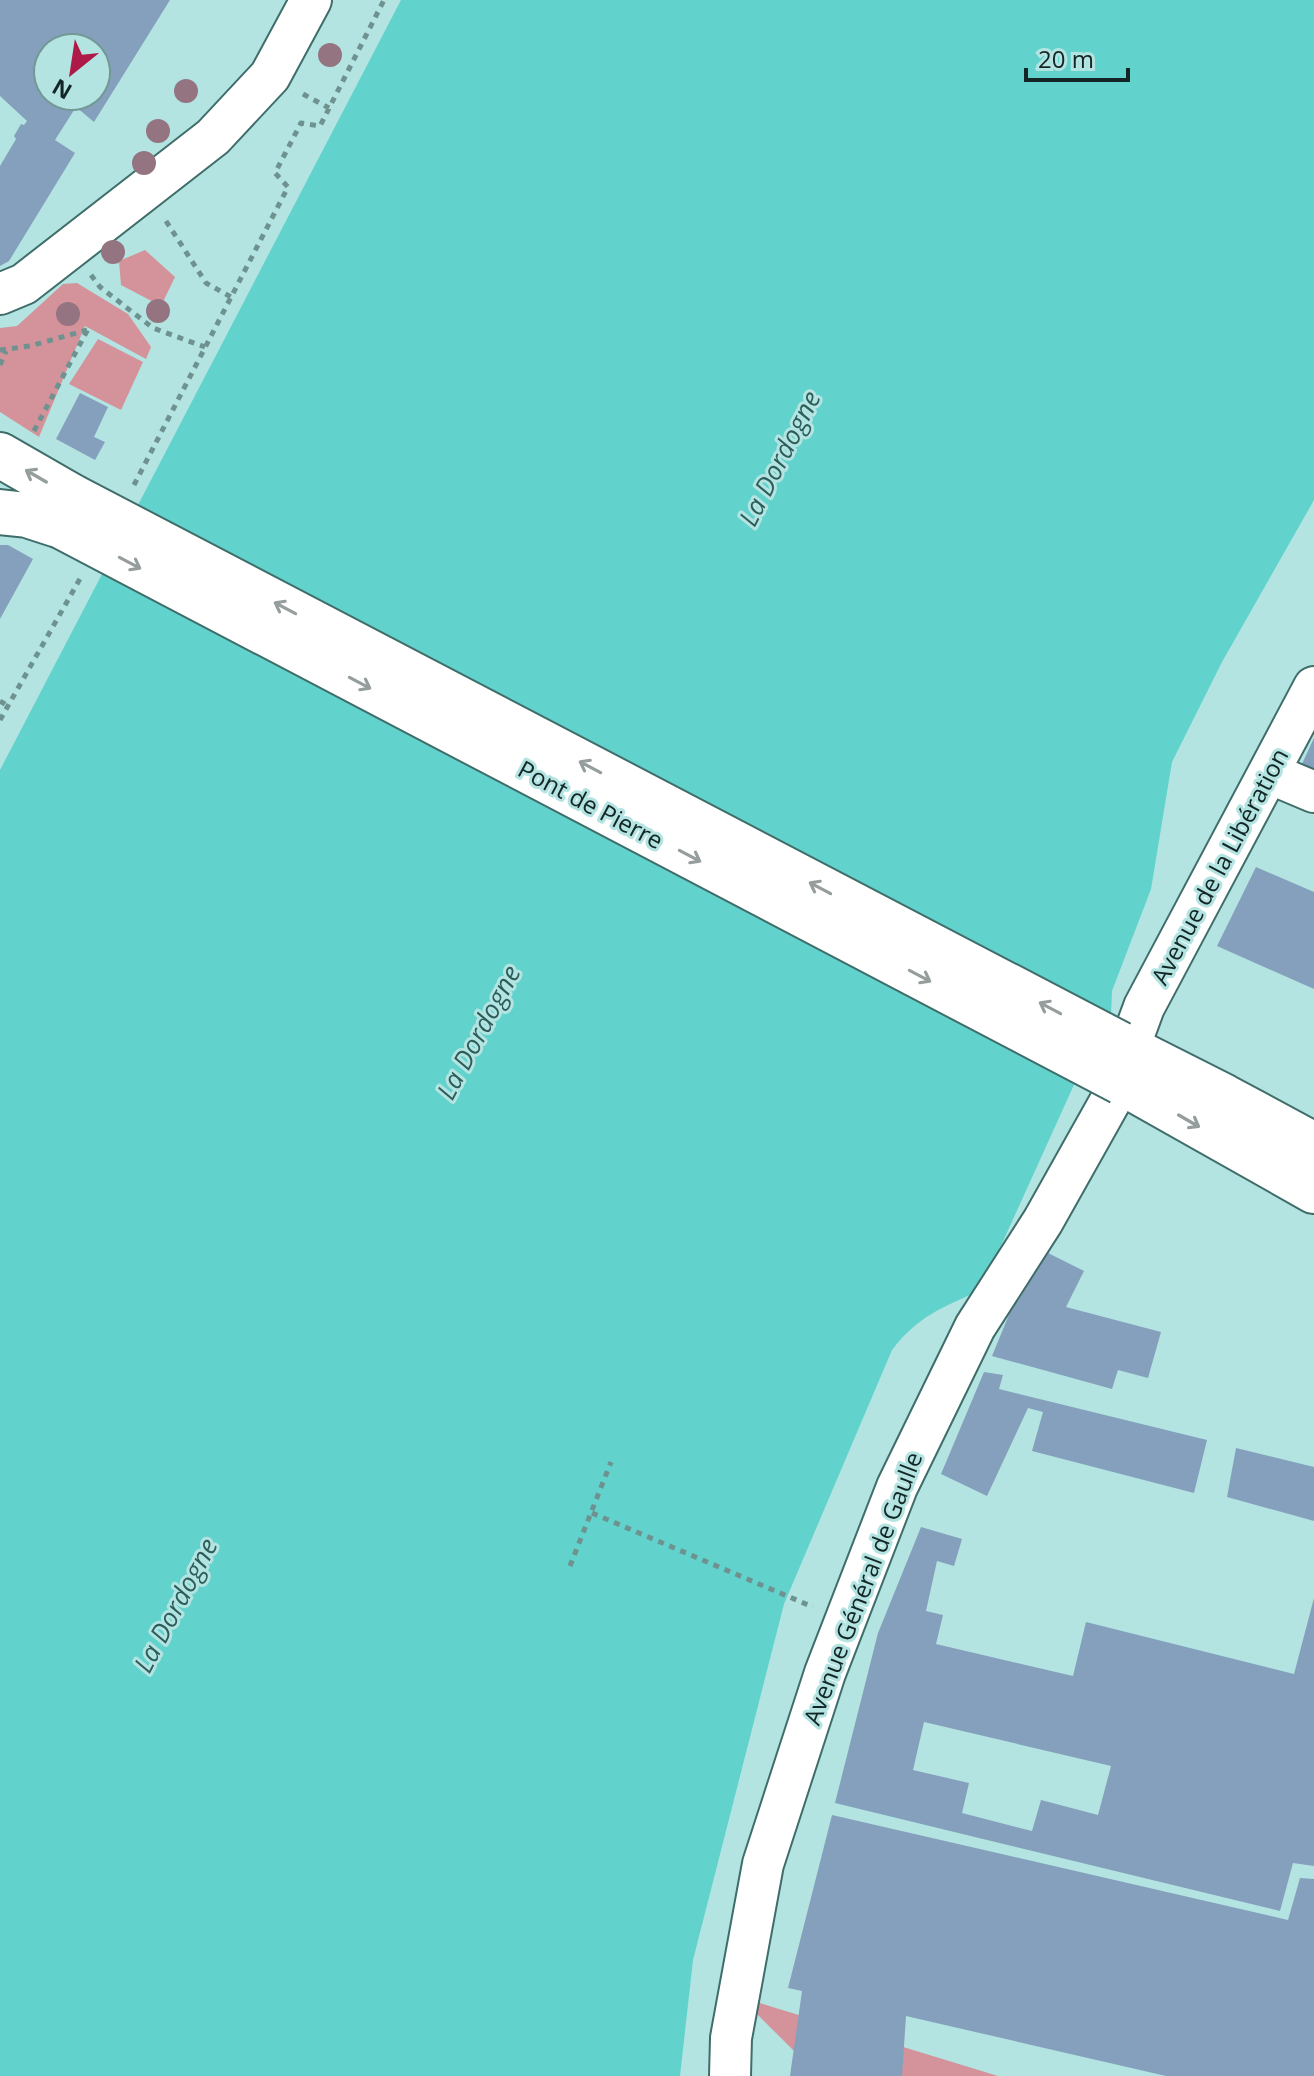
<svg xmlns="http://www.w3.org/2000/svg" width="1314" height="2076" viewBox="0 0 1314 2076" font-family="'Open Sans',sans-serif">
<style>
.green{fill:#d4939b}
.water{fill:#62d2cc}
.building{fill:#85a0bc;fill-rule:evenodd}
.lines{fill:none;stroke-linecap:round;stroke-linejoin:round}
.minor-casing{stroke:#3f6d6a;stroke-width:44}
.primary-casing{stroke:#3f6d6a;stroke-width:48}
.path{stroke:#6e9290;stroke-width:5;stroke-dasharray:6 6;stroke-linecap:butt}
.minor{stroke:#fff;stroke-width:40}
.primary{stroke:#fff;stroke-width:44}
.primary-bridge-casing{stroke:#3f6d6a;stroke-width:48;stroke-linecap:butt}
.primary-bridge{stroke:#fff;stroke-width:44}
.tree{fill:#957482}
.oneway{stroke:#959d9d}
.labels{text-anchor:middle;dominant-baseline:central;stroke-width:6;stroke-linejoin:round;paint-order:stroke}
.street-label{font-size:24px;fill:#132625;stroke:#b3e4e1}
.water-label{font-size:26px;font-style:italic;fill:#2c5d5a;stroke:#b3e4e1}
</style>
<rect width="100%" height="100%" fill="#b3e4e1"/>
<path class="green" d="M145 250 175 277 161 306 121 285 119 261Z
M77 283 128 314 151 347 146 359 85 326 39 437 0 412V328L17 326 63 284Z
M98 339 143 362 121 410 69 384Z
M740 1997 998 2076H819Z"/>
<path class="water" d="M401 0H1314V500L1222 662 1172 762 1151 889 1112 991 1111 1015 1073 1087 981 1290C942 1308 919 1315 892 1350L784 1604 693 1960 680 2076H0V770Z"/>
<path class="building" d="M0 0H170L94 122 76 107 55 140 75 153 9 261 0 266V166L16 139 14 136 21 124 24 125 27 121 0 96ZM48 48H96V96H48Z
M80 393 108 407 94 437 105 442 95 460 56 439Z
M0 545H8L33 559 0 619Z
M1314 738V772L1301 766Z
M1256 867 1314 892V989L1217 946Z
M1044 1251 1084 1271 1066 1307 1161 1332 1148 1378 1118 1370 1112 1389 992 1356 1019 1290Z
M984 1372 1003 1375 999 1389 1207 1440 1194 1493 1032 1451 1043 1412 1028 1408 987 1496 941 1474Z
M1236 1448 1314 1467V1521L1227 1497Z
M921 1527 962 1539 954 1566 937 1561 926 1611 943 1615 936 1644 1073 1676 1086 1622 1294 1674 1314 1598V1866L1293 1863 1280 1911 835 1803 878 1633ZM924 1722 1111 1766 1098 1815 1041 1800 1032 1831 962 1813 969 1783 913 1770Z
M832 1815 1288 1920 1300 1878 1314 1879V2076H1166L906 2016 902 2076H790L802 1991 788 1988Z"/>
<g class="lines">
<defs>
<path id="minor" d="M0 294 24 284 213 137 270 76 311 0
M1269 773 1314 792
M730 2076 731 2038 763 1864 825 1673 897 1487 975 1327 1043 1221 1121 1082 1129 1048 1144 1007 1314 687"/>
<path id="primary" d="M0 455 73 497
M0 512 27 515 61 526
M1120 1044 1225 1097 1314 1145
M1121 1082 1314 1191"/>
</defs>
<use href="#minor" class="minor-casing"/>
<use href="#primary" class="primary-casing"/>
<path class="path" d="M303 94 329 108
M166 221 206 283 231 297
M91 275 100 287 153 328 205 347
M0 350 30 346 87 330
M0 365 6 351
M34 431 88 329
M134 485 288 187 275 173 301 123 320 126 384 0
M0 701 8 706
M0 720 81 577
M592 1513 813 1607
M570 1566 611 1462"/>
<use href="#minor" class="minor"/>
<use href="#primary" class="primary"/>
<defs>
<path id="primary-bridge" d="M73 497 1120 1044
M61 526 1121 1082"/>
</defs>
<use href="#primary-bridge" class="primary-bridge-casing"/>
<use href="#primary-bridge" class="primary-bridge"/>
</g>
<g class="tree">
<circle cx="330" cy="55" r="12"/>
<circle cx="186" cy="91" r="12"/>
<circle cx="158" cy="131" r="12"/>
<circle cx="144" cy="163" r="12"/>
<circle cx="113" cy="252" r="12"/>
<circle cx="158" cy="311" r="12"/>
<circle cx="68" cy="314" r="12"/>
</g>
<defs><path id="oneway-shaft" d="M-6 0H5M1.5-3L5.5 0L1.5 3" fill="none" stroke-width="1.6" stroke-linecap="round" stroke-linejoin="round" transform="scale(2)"/></defs>
<g class="oneway">
<use href="#oneway-shaft" transform="translate(36 476) rotate(-150)"/>
<use href="#oneway-shaft" transform="translate(130 563) rotate(28)"/>
<use href="#oneway-shaft" transform="translate(285 608) rotate(-152)"/>
<use href="#oneway-shaft" transform="translate(360 683) rotate(28)"/>
<use href="#oneway-shaft" transform="translate(590 767) rotate(-152)"/>
<use href="#oneway-shaft" transform="translate(690 856) rotate(28)"/>
<use href="#oneway-shaft" transform="translate(820 888) rotate(-152)"/>
<use href="#oneway-shaft" transform="translate(920 976) rotate(28)"/>
<use href="#oneway-shaft" transform="translate(1050 1008) rotate(-152)"/>
<use href="#oneway-shaft" transform="translate(1189 1121) rotate(30)"/>
</g>
<g class="labels">
<g class="street-label">
<text transform="translate(591 804) rotate(28)">Pont de Pierre</text>
<text transform="translate(1219 866) rotate(-62)">Avenue de la Libération</text>
<text transform="translate(862 1588) rotate(-69)">Avenue Général de Gaulle</text>
</g>
<g class="water-label">
<text transform="translate(779 458) rotate(-63)">La Dordogne</text>
<text transform="translate(478 1032) rotate(-62)">La Dordogne</text>
<text transform="translate(175 1605) rotate(-62)">La Dordogne</text>
</g>
</g>
<g transform="translate(72 72) rotate(210)"><circle r="38" fill="#b3e4e1" stroke="#739896" stroke-width="2"/>
<path d="M0-6L14 30L0 20L-14 30Z" fill="#ad1a48"/>
<text y="-12" font-size="22" font-weight="bold" text-anchor="middle" fill="#132625">N</text>
</g>
<path d="M1026 68v12h102v-12" fill="none" stroke="#132625" stroke-width="4"/>
<text x="1038" y="68" font-size="24" fill="#132625" stroke="#b3e4e1" stroke-width="6" paint-order="stroke">20 m</text>
</svg>
